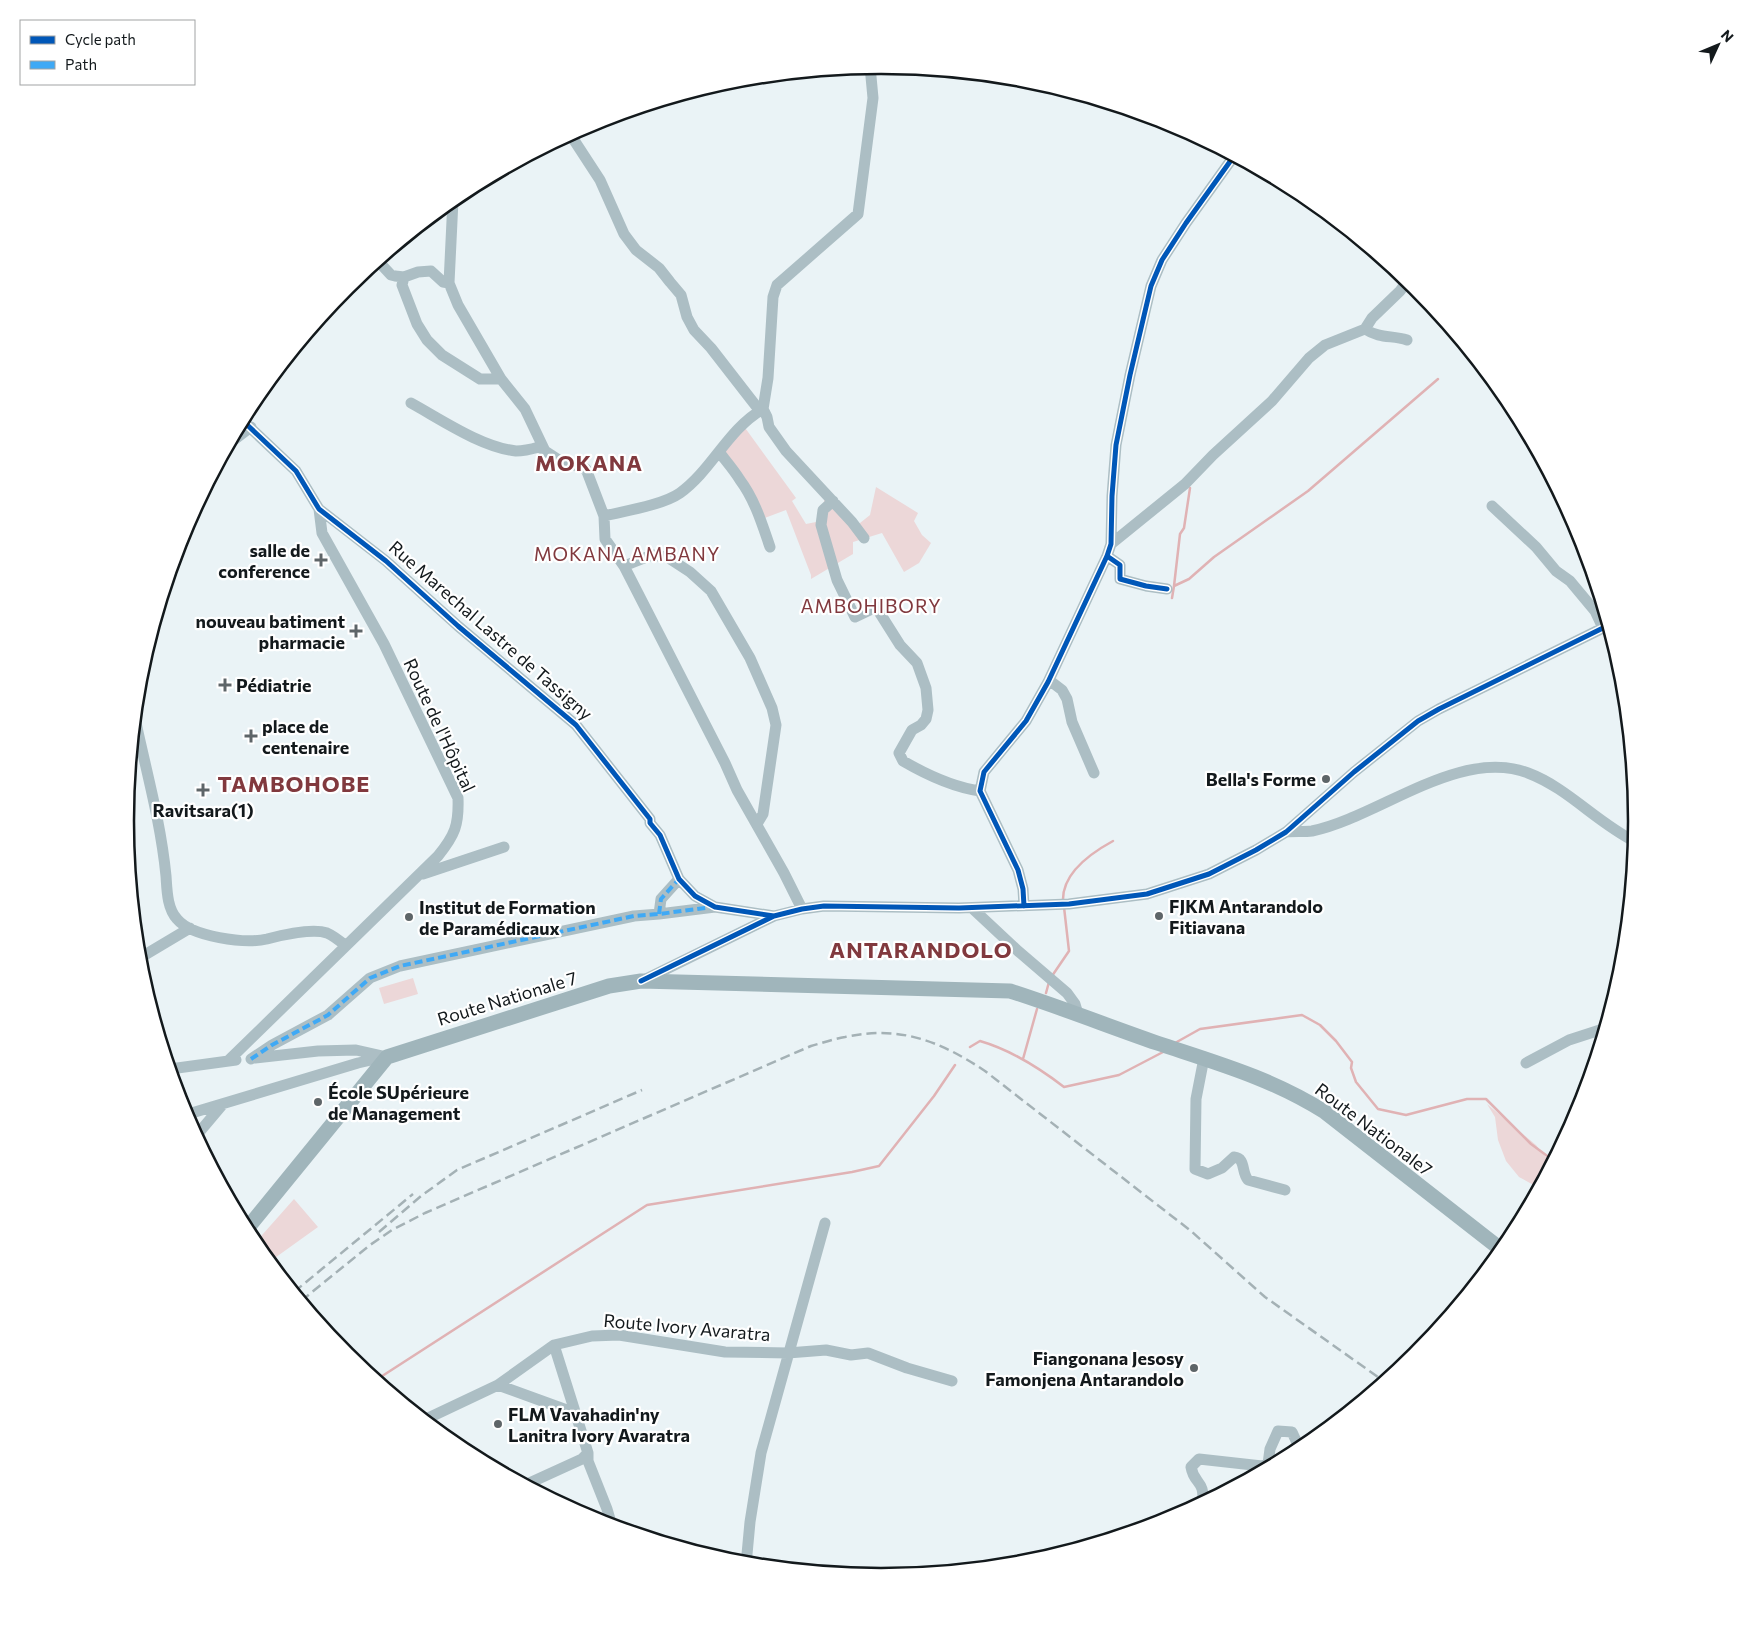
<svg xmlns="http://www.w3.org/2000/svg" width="1763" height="1643" viewBox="0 0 1763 1643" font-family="Commissioner,sans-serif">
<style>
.green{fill:#ecd7d8}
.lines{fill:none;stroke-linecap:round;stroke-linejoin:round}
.stream{stroke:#e0b2b4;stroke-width:2.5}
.minor{stroke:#acbec4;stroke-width:11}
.major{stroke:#a0b5bb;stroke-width:15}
.rail{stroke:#a4b1b5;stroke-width:2.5;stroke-dasharray:10 5;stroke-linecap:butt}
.quiet{stroke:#3fa9f5;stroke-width:4;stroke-dasharray:8 4;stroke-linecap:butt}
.cycleway-casing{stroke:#fff;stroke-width:8}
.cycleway{stroke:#0057b8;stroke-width:5}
.poi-dot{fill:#5e6568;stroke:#fff;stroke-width:2}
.labels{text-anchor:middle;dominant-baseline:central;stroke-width:4.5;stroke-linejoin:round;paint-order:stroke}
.poi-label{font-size:18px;font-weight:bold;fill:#13191c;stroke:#fff;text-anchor:start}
.street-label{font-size:18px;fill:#13191c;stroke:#fff}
.neighbourhood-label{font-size:19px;letter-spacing:1px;fill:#81393e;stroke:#fff}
.district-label{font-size:22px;font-weight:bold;letter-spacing:1px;fill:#81393e;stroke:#fff}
.rim{fill:none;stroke:#13191c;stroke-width:2.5}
</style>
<rect width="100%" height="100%" fill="#eaf3f6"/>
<path class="green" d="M743 425 796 498 792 501 806 524 821 521 825 494 855 527 870 515 876 487 918 513 914 521 922 535 931 543 919 563 904 572 882 533 853 542V554L811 579V575L786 510 762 519 721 452Z
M413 978 418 994 384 1004 379 988Z
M1487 1104 1536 1145 1552 1165 1539 1188 1519 1177 1506 1161 1498 1140 1495 1117Z
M294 1199 318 1227 272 1260 255 1243Z"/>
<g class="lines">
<path class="stream" d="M1174 586 1180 534 1184 528 1190 488
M1172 598 1174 586 1189 579 1214 557 1308 491 1438 379
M1063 901C1062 873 1091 853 1113 841
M1052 976 1069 951 1064 907
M1046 993 1049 982
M1175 1043 1200 1029 1302 1015 1320 1025 1336 1041 1352 1062 1351 1068 1356 1082 1378 1109 1406 1115 1467 1099H1486L1531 1144 1554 1161
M970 1047 980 1041C1011 1050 1038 1067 1064 1087L1119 1075 1165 1051
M1023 1059 1037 1009
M376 1380 647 1205 852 1172 879 1166 934 1096 955 1065"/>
<path class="minor" d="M570 134 600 180 624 234 636 250 659 268 670 282 681 295 687 317 694 330 711 348 760 411
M453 200 449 283 458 305 501 379 525 409 545 451
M378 261 391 275 395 276 404 277 418 272 431 271 443 282 449 283
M404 277 402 285 417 324 427 340 442 355 480 379H501
M1365 329C1380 339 1392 335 1407 340
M411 403C442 420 481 447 516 451 524 451 532 449 539 447L559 460 586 469 604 516 605 539 624 566 725 763 737 790 784 873 802 909
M763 409 767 417 769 427 786 451 852 522 864 538
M242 420 296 471 319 509 386 561 458 626 576 725 650 819V823L660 835 679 879 695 896 715 907 774 916
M230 443 251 427
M719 452C726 461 734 470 740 480 755 500 762 524 770 547
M833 501 823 510 821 525 837 580 855 617 876 607 900 645 917 663 926 688 928 710 926 719 921 725 912 730 899 753 903 761C927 775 952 787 980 791
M1492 506 1536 547 1556 571 1570 581 1595 611 1603 628
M604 516C625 511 663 505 680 493 712 470 728 429 763 409L768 378 773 297 777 285 858 214 873 98 870 66
M1111 544 1185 484 1213 455 1272 401 1309 358 1325 345 1365 329 1372 318 1400 291 1408 280
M1107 556 1120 565V579L1146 586 1167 589
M624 566 652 555 667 557 690 572 711 591 750 658 772 708 776 725 763 814 757 824
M1049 680 1062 690 1067 699 1072 722 1094 773
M135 724 136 723C147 774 161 824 166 876 167 890 167 908 177 919 192 937 245 944 267 939 282 935 313 928 327 933 334 936 340 941 346 946
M1286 832C1294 831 1304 832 1312 831 1379 817 1459 747 1528 773 1568 788 1597 823 1636 842
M423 874 504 847
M1024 906 1023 889 1018 870 980 791 984 772 1026 721 1048 682 1107 556 1111 544 1112 496 1116 445 1130 375 1151 286 1162 260 1186 223 1234 156
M972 908 1018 951 1067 993 1075 1004 1078 1014
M659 914 661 899 679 879
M138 959 190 928
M642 981 774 916 802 909 824 906 959 908 1069 904 1147 894 1209 874 1256 850 1286 832 1354 772 1418 721 1439 709 1609 625
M255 1058 318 1051 356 1050 387 1057
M1204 1058 1196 1099 1195 1169 1208 1174 1222 1168 1234 1157C1246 1158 1241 1172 1248 1180L1285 1190
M251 1059 272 1045 328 1015 370 978 400 966 634 916 659 914 715 907
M229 1060 438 856C455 835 459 825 458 798L384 644 322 533 319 509
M1526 1063 1569 1040 1606 1028
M170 1069 236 1060
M185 1115 358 1063 380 1058
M196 1136 223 1104
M554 1345 588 1453V1461L607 1509 612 1526
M498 1385 575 1413
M424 1420 498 1385 554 1345 592 1336 619 1335 725 1352 788 1353 826 1350 851 1355 868 1353 907 1368 952 1381
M525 1485 582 1459 588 1453
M1202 1504C1206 1480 1194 1485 1191 1467L1199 1459 1262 1466 1268 1464 1270 1449 1278 1431 1292 1432 1298 1445 1302 1450
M746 1565 750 1522 761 1453 825 1223"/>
<path class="major" d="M246 1230 387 1057 609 986 641 981 1010 991C1060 1007 1108 1026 1157 1043 1217 1063 1271 1078 1325 1112L1503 1251"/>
<path class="rail" d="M379 1232 421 1196 457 1170 642 1090
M294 1292 413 1194
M301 1301 370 1245 392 1230 425 1213 811 1046C822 1043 833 1039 845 1037 900 1025 940 1041 985 1071L1191 1231 1265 1297 1385 1382"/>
<path class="quiet" d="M659 914 661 899 679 879
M251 1059 272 1045 328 1015 370 978 400 966 634 916 659 914 712 907"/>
<defs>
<path id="cycleway" d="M242 420 296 471 319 509 386 561 458 626 576 725 650 819V823L660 835 679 879 695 896 715 907 774 916
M1107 556 1120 565V579L1146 586 1167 589
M1024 906 1023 889 1018 870 980 791 984 772 1026 721 1048 682 1107 556 1111 544 1112 496 1116 445 1130 375 1151 286 1162 260 1186 223 1234 156
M641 981 774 916 802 909 824 906 959 908 1069 904 1147 894 1209 874 1256 850 1286 832 1354 772 1418 721 1439 709 1609 625"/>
</defs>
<use href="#cycleway" class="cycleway-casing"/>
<use href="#cycleway" class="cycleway"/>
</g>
<g class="poi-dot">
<path d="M318.5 552.5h5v5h5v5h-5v5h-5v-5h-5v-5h5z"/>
<path d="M353.5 623.5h5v5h5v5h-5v5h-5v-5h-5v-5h5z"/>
<path d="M222.5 677.5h5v5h5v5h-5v5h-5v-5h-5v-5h5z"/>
<path d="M248.5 728.5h5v5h5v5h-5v5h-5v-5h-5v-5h5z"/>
<circle cx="1326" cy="779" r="5"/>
<path d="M200.5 782.5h5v5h5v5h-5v5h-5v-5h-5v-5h5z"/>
<circle cx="1159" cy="916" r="5"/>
<circle cx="409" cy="917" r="5"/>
<circle cx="318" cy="1102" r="5"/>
<circle cx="1194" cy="1368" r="5"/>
<circle cx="498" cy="1424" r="5"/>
</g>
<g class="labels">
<g class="poi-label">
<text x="310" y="550" text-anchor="end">salle de<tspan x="310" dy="21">conference</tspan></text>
<text x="345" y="621" text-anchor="end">nouveau batiment<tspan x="345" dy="21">pharmacie</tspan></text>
<text x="236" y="685">Pédiatrie</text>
<text x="262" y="726">place de<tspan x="262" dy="21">centenaire</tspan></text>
<text x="1316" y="779" text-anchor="end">Bella's Forme</text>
<text x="203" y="810" text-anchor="middle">Ravitsara(1)</text>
<text x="1169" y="906">FJKM Antarandolo<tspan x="1169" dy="21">Fitiavana</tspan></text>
<text x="419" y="907">Institut de Formation<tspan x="419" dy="21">de Paramédicaux</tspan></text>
<text x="328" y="1092">École SUpérieure<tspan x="328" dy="21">de Management</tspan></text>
<text x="1184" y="1358" text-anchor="end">Fiangonana Jesosy<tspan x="1184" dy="21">Famonjena Antarandolo</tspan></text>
<text x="508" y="1414">FLM Vavahadin'ny<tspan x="508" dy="21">Lanitra Ivory Avaratra</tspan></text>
</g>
<g class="street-label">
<text transform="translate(491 630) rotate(41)">Rue Marechal Lastre de Tassigny</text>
<text transform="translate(440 725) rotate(65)">Route de l'Hôpital</text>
<text transform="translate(507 998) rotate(-17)">Route Nationale 7</text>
<text transform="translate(1374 1129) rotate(37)">Route Nationale7</text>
<text transform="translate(687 1327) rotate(5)">Route Ivory Avaratra</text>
</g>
<g class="neighbourhood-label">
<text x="627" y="553">MOKANA AMBANY</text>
<text x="871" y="605">AMBOHIBORY</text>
</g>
<g class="district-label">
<text x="589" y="462">MOKANA</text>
<text x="294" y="783">TAMBOHOBE</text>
<text x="921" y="949">ANTARANDOLO</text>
</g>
</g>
<path d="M0 0H1763V1643H0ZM134 821a747 747 0 1 1 1494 0a747 747 0 1 1-1494 0Z" fill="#fff" fill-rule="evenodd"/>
<path class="rim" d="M134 821a747 747 0 1 1 1494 0a747 747 0 1 1-1494 0Z"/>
<rect x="20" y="20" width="175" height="65" fill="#ffffff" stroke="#a1a3a4"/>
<rect x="30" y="36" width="25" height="8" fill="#0057b8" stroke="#a1a3a4"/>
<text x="65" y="45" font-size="15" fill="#13191c">Cycle path</text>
<rect x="30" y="61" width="25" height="8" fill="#3fa9f5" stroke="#a1a3a4"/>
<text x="65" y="70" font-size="15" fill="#13191c">Path</text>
<g transform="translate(1718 45) rotate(46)" stroke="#ffffff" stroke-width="4" paint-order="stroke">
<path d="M0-4L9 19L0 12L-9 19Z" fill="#13191c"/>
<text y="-8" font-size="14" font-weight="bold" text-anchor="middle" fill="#13191c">N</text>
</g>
</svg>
